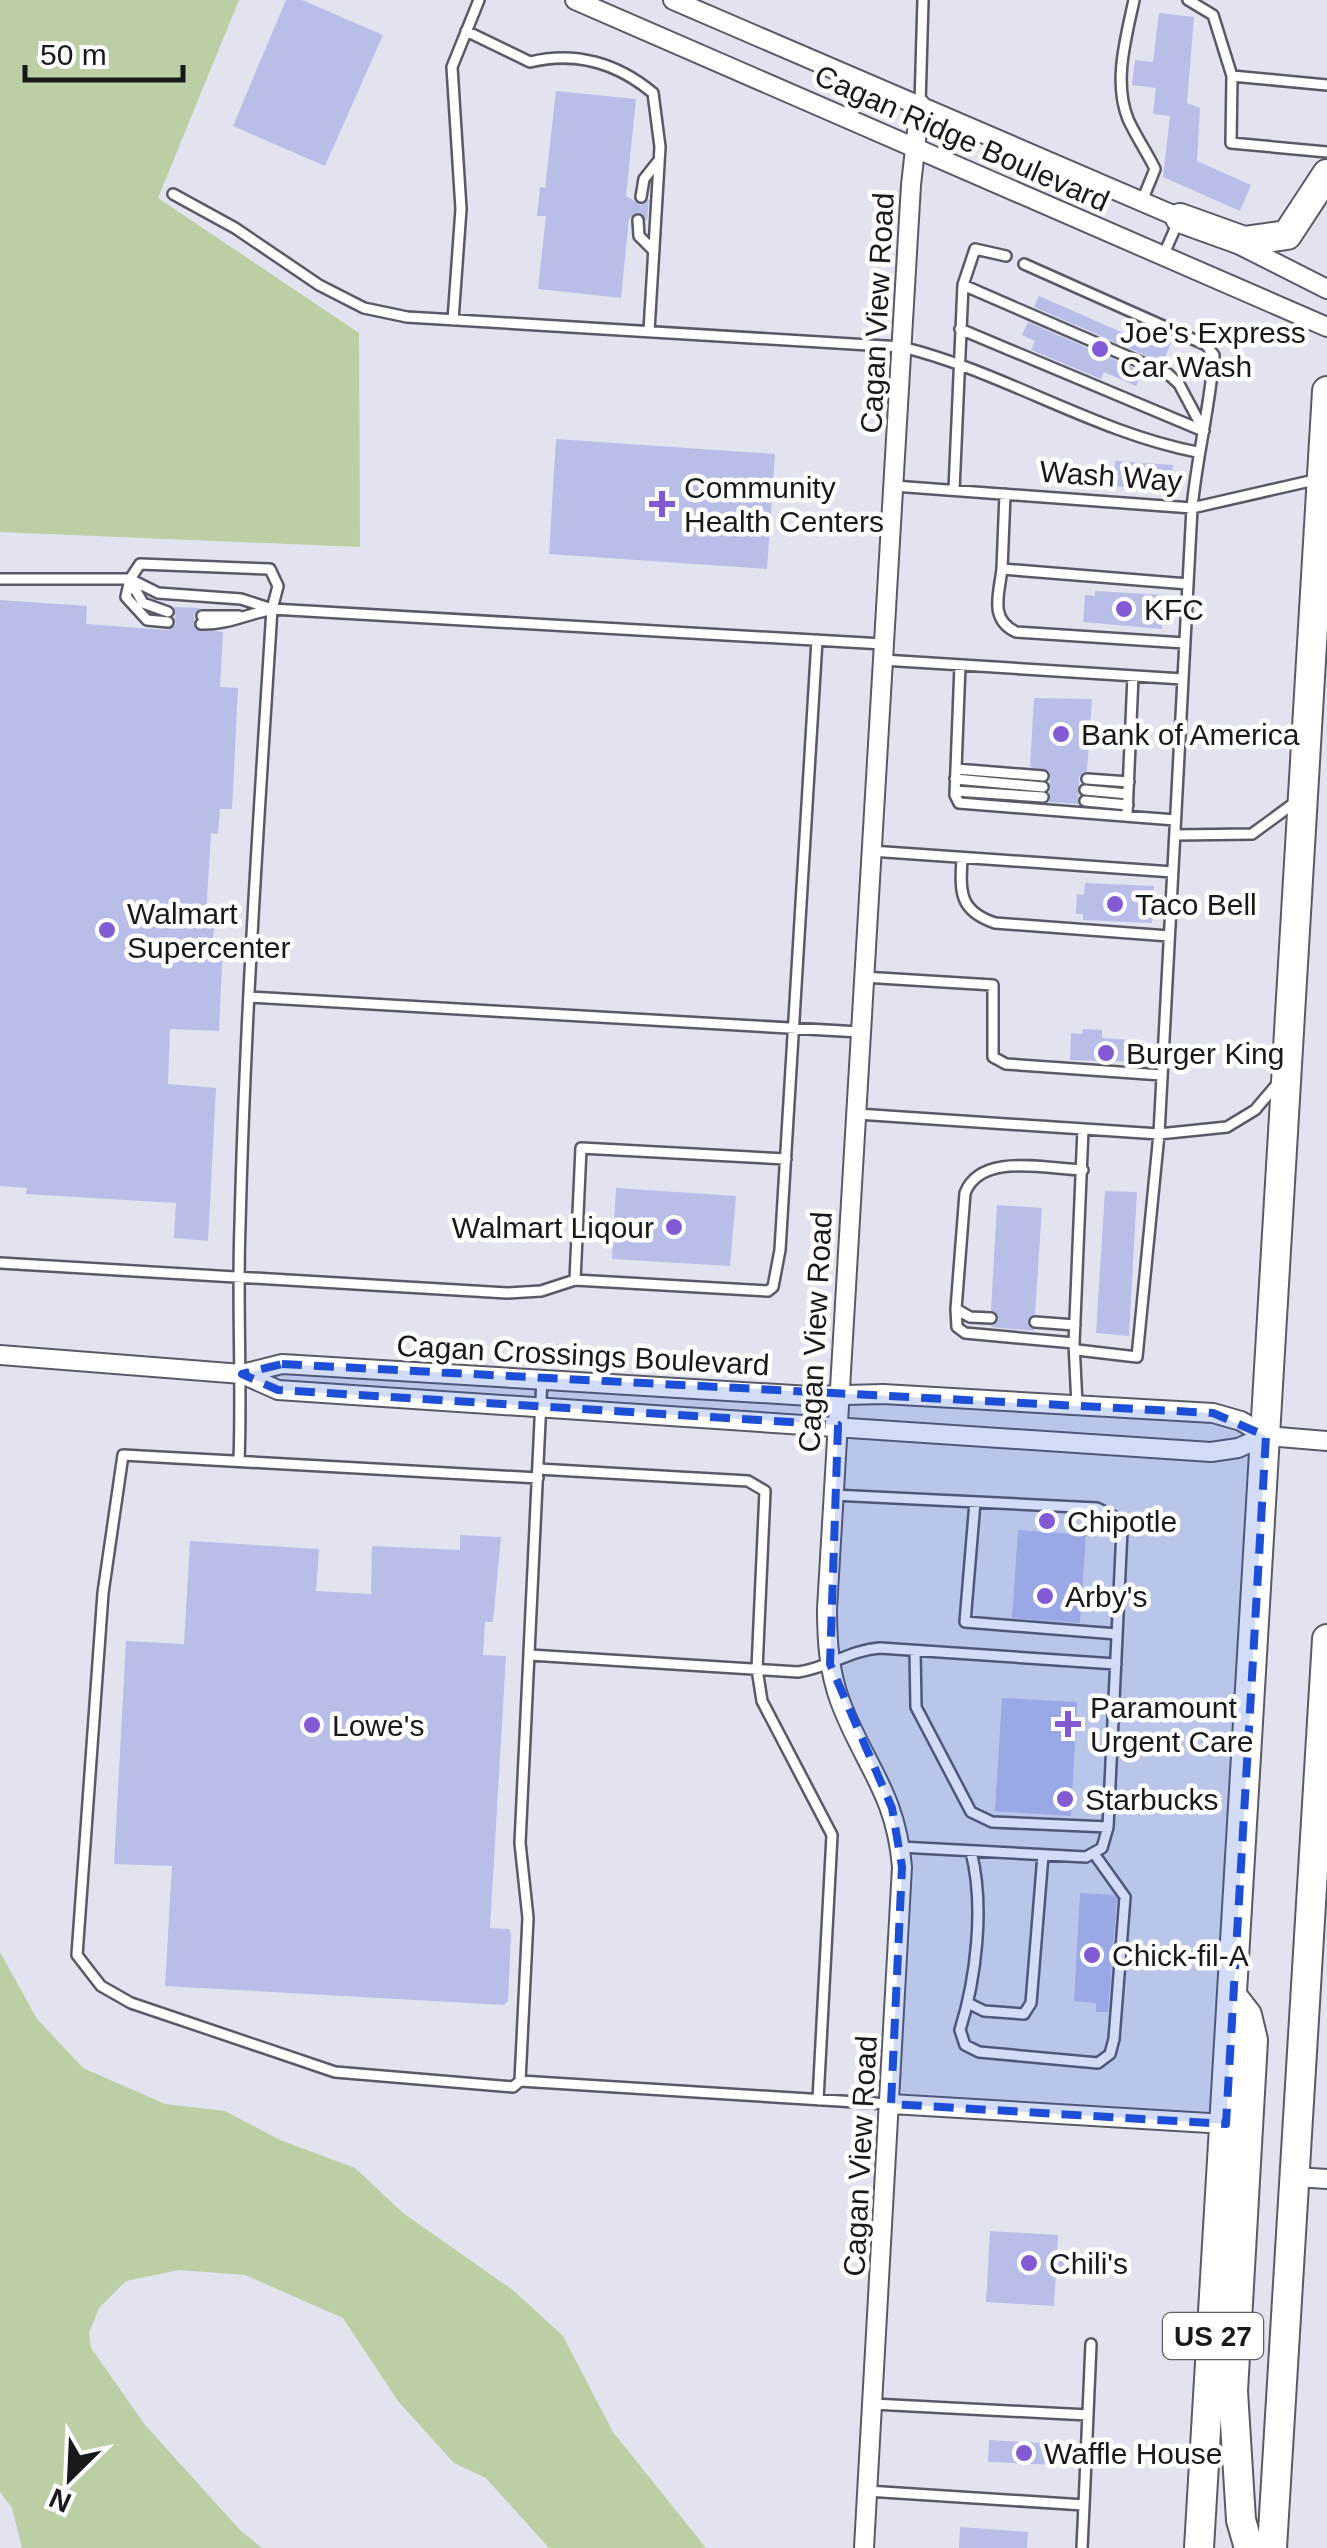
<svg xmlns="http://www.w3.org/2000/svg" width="1327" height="2548" viewBox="0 0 1327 2548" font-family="Helvetica,sans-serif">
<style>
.green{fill:#bccea3}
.building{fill:#b9bee9}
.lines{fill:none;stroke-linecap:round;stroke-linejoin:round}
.service-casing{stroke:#595a65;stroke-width:14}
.minor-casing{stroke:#595a65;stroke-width:22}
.trunk-casing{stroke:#595a65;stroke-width:32}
.service{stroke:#fff;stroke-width:9}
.minor{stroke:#fff;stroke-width:18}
.trunk{stroke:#fff;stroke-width:28}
.marked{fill:#1d4ed8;fill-opacity:0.2;stroke:#1d4ed8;stroke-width:8;stroke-dasharray:20 12;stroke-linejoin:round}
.poi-dot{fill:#825ad4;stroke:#fff;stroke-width:4}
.labels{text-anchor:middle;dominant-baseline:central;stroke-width:9;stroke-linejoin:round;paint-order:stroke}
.shield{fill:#fff;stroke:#5d5e61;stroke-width:2.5}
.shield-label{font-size:28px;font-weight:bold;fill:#18191d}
.street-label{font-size:30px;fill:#18191d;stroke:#fff}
.poi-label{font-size:30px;fill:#18191d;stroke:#fff;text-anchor:start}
</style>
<rect width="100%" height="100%" fill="#e1e3ef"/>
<path class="green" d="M0 0H239L158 198 359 333 360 547 0 532Z
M0 1952 37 2019 83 2068 165 2104 225 2111 280 2140 355 2168 403 2213 514 2291 563 2336 613 2432 706 2548H549L486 2478 454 2463 398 2401 343 2318 245 2275 179 2270 126 2281 99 2308 89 2333 91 2348 145 2425 240 2530 262 2548H22L12 2508 0 2492Z"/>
<path class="building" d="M286 0H302L383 35 325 166 233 126Z
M1159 13 1194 17 1187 103 1200 108 1197 161 1251 185 1240 211 1163 177 1170 116 1153 114 1156 88 1132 85 1135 60 1153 62Z
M556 91 636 99 626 196 641 205 649 199 647 221 638 212 629 219 621 298 538 289 546 216H537L540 187 545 188Z
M1039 296 1146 343 1151 331 1172 340 1164 360 1149 357 1034 307Z
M1028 322 1143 372 1136 386 1104 372 1101 379 1031 350 1035 341 1022 335Z
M556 439 775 454 767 569 549 554Z
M1115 461 1173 465 1171 490 1114 486Z
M1095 591 1164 595 1162 629 1083 622 1085 595 1095 596Z
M0 600 87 606 86 624 167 630 176 624 174 607 200 608 194 615 195 629 223 632 220 687 238 688 232 809H220L218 834 211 833 206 916 214 917 213 942 223 943 219 1031 170 1029 168 1084 216 1088 208 1241 174 1238 176 1203 26 1194 27 1188 0 1186Z
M1034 698 1092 699 1087 771 1079 777 1078 804 1049 802 1050 772 1030 767Z
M1085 883 1154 886 1152 923 1083 920V914H1076L1077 894 1084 895Z
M1083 1029 1102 1030V1038L1143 1041 1140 1062 1070 1060 1071 1033 1082 1034Z
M616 1188 736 1196 730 1266 612 1259Z
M1105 1191 1137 1192 1129 1336 1096 1333Z
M997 1205 1042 1208 1035 1314 1027 1322 1035 1331 991 1327 999 1319 991 1310Z
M1018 1530 1086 1535 1080 1623 1012 1618Z
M460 1535 501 1537 493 1622H485L483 1655 506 1656 490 1928 509 1929 511 1934 508 2001 504 2005 165 1986 172 1866 114 1864 126 1641 184 1644 190 1541 319 1549 316 1591 371 1594 372 1546 460 1550Z
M1002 1698 1077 1702 1071 1816 995 1811Z
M1080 1893 1114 1895 1117 1899 1108 2012H1096V2003L1074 2001Z
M990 2231 1058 2235 1057 2252H1070L1068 2274H1056L1054 2306 986 2302Z
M989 2440 1060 2444 1059 2465 988 2462Z
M960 2527 1028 2532 1027 2548H959Z"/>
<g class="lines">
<defs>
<path id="service" d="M1134 0C1126 38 1113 82 1128 119 1136 137 1147 152 1155 169L1142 201
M1188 0 1213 15 1232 76
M466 31 530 62C575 51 617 63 653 93L660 147 649 331
M1327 85 1232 76 1231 143 1327 152
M920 104 923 0
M173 194 235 228 319 285 364 308 407 317 902 347C1004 372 1094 432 1197 452
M641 197 644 179 659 160
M638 220 639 236 654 251
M1163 256 1178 222
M1024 264 1206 345 1214 355C1210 407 1197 455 1192 508L1159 1134 1137 1357 1077 1350
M963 285 1168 374 1179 384 1204 431
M453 320 461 209 452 67 479 0
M960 329 1201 430
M894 486 1192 508 1319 479
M954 490 963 285 975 249 1006 256
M1005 494 1002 569 1188 584
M1002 569C999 595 989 619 1016 632L1185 643
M0 579H130L158 593 241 599 272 609 883 644
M131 582 143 603 168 612
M202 616H239
M168 622 147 620 126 597 130 579 140 564 270 569 278 586 272 609C259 814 245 1020 240 1225 237 1304 242 1382 239 1461
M201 624C226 625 245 615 269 610
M883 660 1183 679
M960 665 955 795 959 803 1175 820
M956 769 1043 776
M955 779 1043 787
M1087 779 1129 782
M1085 790 1128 794
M955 791 1043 797
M1085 801 1128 805
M1127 814 1133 676
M1175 835 1252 834 1297 801
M871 851 1173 872
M962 858C960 892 959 911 995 923L1169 936
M863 977 993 985V1057L1006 1064 1162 1075
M249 997 860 1032
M857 1114 1159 1134 1227 1127 1255 1110 1278 1083
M0 1263 507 1293 541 1291 575 1280 768 1291 773 1287 780 1250 817 640
M575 1280 581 1148 786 1159
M956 1309 970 1317 991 1318
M1035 1322 1075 1325
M1074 1343 965 1333 957 1327 956 1309 965 1193C981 1152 1045 1169 1083 1170
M1077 1405 1074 1343 1083 1129
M538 1469 748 1481 765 1491 757 1669 762 1701 832 1835 818 2100
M538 1478 123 1455 103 1593 77 1955 101 1986 131 2003 335 2072 513 2087 520 2081 528 1918 520 1843 542 1379
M833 1495 1097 1508 1113 1516 1122 1530 1108 1827 1102 1848 1086 1857 900 1847
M975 1502 965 1622 1117 1634
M915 1651 916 1707 971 1812 992 1822 1108 1827
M530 1655 798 1672C828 1668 850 1650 880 1648L1116 1664
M971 1852C985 1906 976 1979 960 2030L965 2045 979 2052 1098 2063 1110 2054 1114 2039 1125 1897 1095 1855
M970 2004 984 2011 1024 2014 1031 2003 1043 1855
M520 2081 888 2104
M873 2404 1088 2415
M867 2491 1084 2505 1082 2548
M1084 2505 1091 2344"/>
<path id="minor" d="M575 0 1327 327
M673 0 1187 221
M1234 242 1327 289
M0 1355 242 1374 282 1364 810 1396 883 1394 1213 1413 1241 1421 1266 1436
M242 1374 278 1390 1211 1452 1238 1448 1266 1436
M1266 1436 1327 1441
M891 2104 1226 2124
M1296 2177 1327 2179
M864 2548 902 1867C896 1793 864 1765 840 1701 829 1671 827 1641 827 1609L911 185 920 104"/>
<path id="trunk" d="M1180 218 1244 241 1287 235 1327 174
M1233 1997 1247 2015 1253 2040 1233 2391 1241 2520 1249 2548
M1199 2548 1327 391
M1272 2548 1327 1639"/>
</defs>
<use href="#service" class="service-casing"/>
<use href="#minor" class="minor-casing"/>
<use href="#trunk" class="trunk-casing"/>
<use href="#service" class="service"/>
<use href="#minor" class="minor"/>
<use href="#trunk" class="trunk"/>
</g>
<path class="marked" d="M282 1364 1213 1413 1266 1436 1226 2124 891 2104 902 1867 892 1808 830 1664 838 1425 278 1390 242 1374Z"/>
<g class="poi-dot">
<circle cx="1100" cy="349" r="10"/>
<path d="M657 489h10v10h10v10h-10v10h-10v-10h-10v-10h10z"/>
<circle cx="1124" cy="609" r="10"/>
<circle cx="1061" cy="734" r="10"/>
<circle cx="1115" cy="904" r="10"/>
<circle cx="107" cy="930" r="10"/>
<circle cx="1106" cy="1053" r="10"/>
<circle cx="674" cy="1227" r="10"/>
<circle cx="1047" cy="1521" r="10"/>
<circle cx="1045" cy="1596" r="10"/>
<path d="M1063 1709h10v10h10v10h-10v10h-10v-10h-10v-10h10z"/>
<circle cx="312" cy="1725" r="10"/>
<circle cx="1065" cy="1799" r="10"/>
<circle cx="1092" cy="1955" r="10"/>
<circle cx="1029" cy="2263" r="10"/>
<circle cx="1024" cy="2453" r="10"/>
</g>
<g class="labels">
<rect class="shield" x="1163" y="2313" width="100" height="46" rx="8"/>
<g class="shield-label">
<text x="1213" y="2336">US 27</text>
</g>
<g class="street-label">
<text transform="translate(962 138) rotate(24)">Cagan Ridge Boulevard</text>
<text transform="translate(877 313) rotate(-87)">Cagan View Road</text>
<text transform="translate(1111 476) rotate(4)">Wash Way</text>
<text transform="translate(815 1332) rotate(-87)">Cagan View Road</text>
<text transform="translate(583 1355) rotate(3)">Cagan Crossings Boulevard</text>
<text transform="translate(860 2156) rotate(-87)">Cagan View Road</text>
</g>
<g class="poi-label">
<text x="1120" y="332">Joe's Express<tspan x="1120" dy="34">Car Wash</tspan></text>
<text x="684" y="487">Community<tspan x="684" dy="34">Health Centers</tspan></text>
<text x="1144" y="609">KFC</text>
<text x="1081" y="734">Bank of America</text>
<text x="1135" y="904">Taco Bell</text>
<text x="127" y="913">Walmart<tspan x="127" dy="34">Supercenter</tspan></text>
<text x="1126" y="1053">Burger King</text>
<text x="654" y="1227" text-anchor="end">Walmart Liqour</text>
<text x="1067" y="1521">Chipotle</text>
<text x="1065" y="1596">Arby's</text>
<text x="1090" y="1707">Paramount<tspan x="1090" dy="34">Urgent Care</tspan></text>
<text x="332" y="1725">Lowe's</text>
<text x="1085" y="1799">Starbucks</text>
<text x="1112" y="1955">Chick-fil-A</text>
<text x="1049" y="2263">Chili's</text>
<text x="1044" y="2453">Waffle House</text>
</g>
</g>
<g transform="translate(70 2478) rotate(204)" stroke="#ffffff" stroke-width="8" paint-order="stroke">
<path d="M0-8L18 38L0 25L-18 38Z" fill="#18191d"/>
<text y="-15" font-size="28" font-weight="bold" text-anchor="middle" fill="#18191d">N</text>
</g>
<path d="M25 65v15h158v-15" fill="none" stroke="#18191d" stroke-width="5"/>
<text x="40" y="65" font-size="30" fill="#18191d" stroke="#ffffff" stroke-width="8" paint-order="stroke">50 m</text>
</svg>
